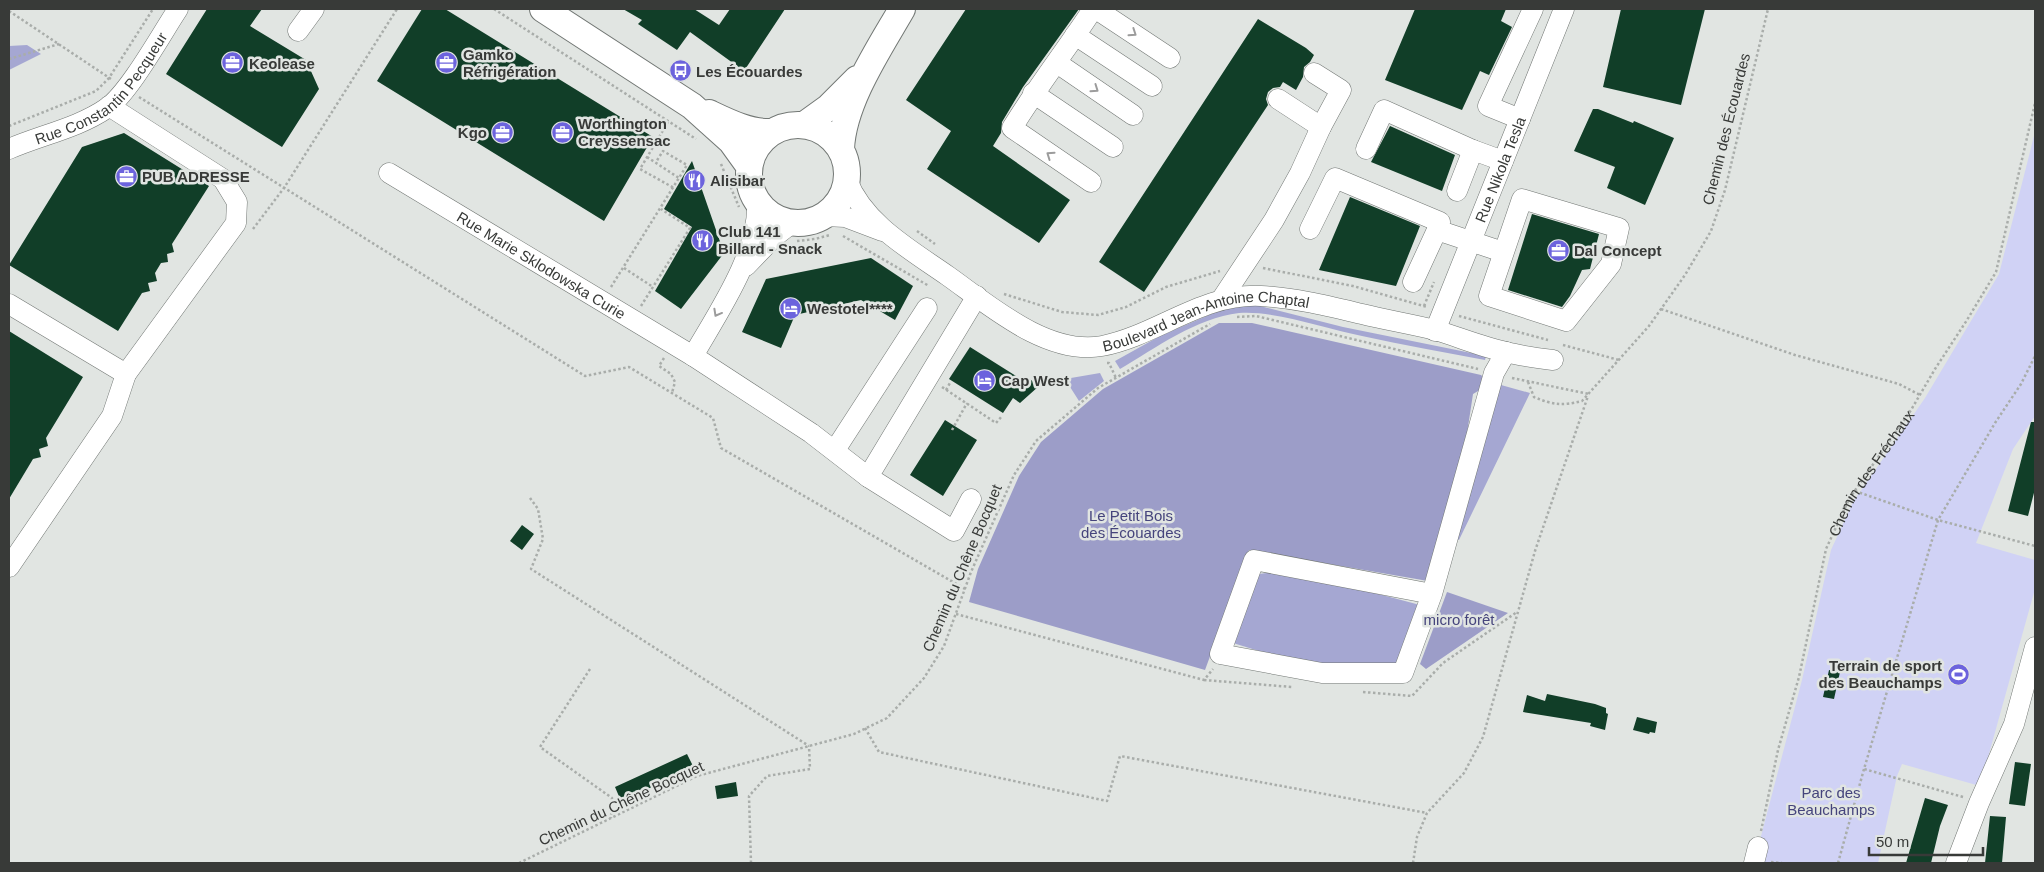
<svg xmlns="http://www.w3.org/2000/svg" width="2044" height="872" viewBox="0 0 2044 872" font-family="Arial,sans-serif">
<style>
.green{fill:#d0d2f5}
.forest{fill:#9c9dc8}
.water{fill:#a5a7d2}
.building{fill:#113e28}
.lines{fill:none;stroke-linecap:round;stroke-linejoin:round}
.minor-casing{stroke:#727774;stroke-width:21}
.major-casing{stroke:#727774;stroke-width:28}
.path{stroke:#a9adaa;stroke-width:2.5;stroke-dasharray:2.5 2.5;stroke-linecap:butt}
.minor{stroke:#fff;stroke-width:20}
.major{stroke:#fff;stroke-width:26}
.oneway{stroke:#9c9c9c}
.labels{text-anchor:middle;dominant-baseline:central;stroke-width:5;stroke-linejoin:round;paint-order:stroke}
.poi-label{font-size:15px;font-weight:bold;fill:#383a38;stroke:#e1e5e2;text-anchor:start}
.street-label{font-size:15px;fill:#383a38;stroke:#e1e5e2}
.park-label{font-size:15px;fill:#45447c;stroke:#e1e5e2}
</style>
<rect width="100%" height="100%" fill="#e1e5e2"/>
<path class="green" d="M2035 132V416L2013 449 1976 543 2035 560V589L1980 786 1902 764 1897 776 1878 863H1754L1802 680 1831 550 1853 502 1925 398 1999 274Z"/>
<path class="forest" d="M1219 323H1252L1481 375 1490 384 1473 394 1462 466 1428 581 1249 550 1205 670 969 602 978 569 1019 476 1041 442 1103 389Z
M1447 592 1508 613 1426 669 1420 664Z"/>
<path class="water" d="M27 45 41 54 9 70V46Z
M1256 305 1343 327 1486 356 1485 360C1444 352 1403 345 1362 336 1327 329 1273 310 1239 313 1196 318 1156 348 1120 369L1115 361 1160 336 1223 309Z
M1100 373 1104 381 1079 401 1065 379Z
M1501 385 1530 393 1459 540 1452 537Z
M1288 570 1420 605 1400 665 1315 668 1233 643 1259 574Z"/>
<path class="building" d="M207 9H262L250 26 306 60 319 89 282 147 166 74Z
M422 9H445L653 137 604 221 377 81Z
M623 9H694L719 25 730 9H785L744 71 690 32 677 50 638 24 642 20Z
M966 9H1079L1023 87 1002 122 1001 133 993 146 1070 200 1039 243 927 169 951 131 906 100Z
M1415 9H1506L1501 21 1512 27 1489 75 1480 71 1462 110 1385 80Z
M1621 9H1705L1681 105 1603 87Z
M1258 19 1306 48 1314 55 1310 62 1304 67 1303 77 1296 90 1283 82 1280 87 1273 88 1268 92 1266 99 1268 105 1144 292 1099 262Z
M1593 109H1598L1633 123 1634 121 1674 138 1645 205 1607 188 1615 167 1574 151Z
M1390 126 1455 155 1442 191 1371 162Z
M124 133 209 186 172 244 174 252 167 254 168 262 161 263 155 273 157 281 148 283 150 291 142 293 118 331 9 265 82 147Z
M692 161 724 253 681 309 655 291 692 227 664 209Z
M1350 197 1420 226 1396 286 1319 270Z
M1532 214 1599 234 1590 269 1582 270 1570 296 1562 307 1508 290Z
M871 258 913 286 895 320 861 300 795 315 781 348 742 332 766 279Z
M9 331 83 377 46 438 48 446 39 449 41 457 33 459 9 499Z
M970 347 1024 381 1027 377 1039 386 1020 403 1013 398 1003 413 949 379Z
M945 420 977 440 943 496 910 475Z
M2031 422H2035V489L2028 516 2008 511Z
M522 525 534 534 522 550 510 541Z
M1829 670 1840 672 1834 699 1823 697Z
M1547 694 1595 704 1606 708V713L1608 714 1605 730 1590 726 1591 723 1523 712 1527 695 1545 701Z
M1637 717 1657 722 1655 733 1650 732 1649 734 1633 730Z
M687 754 694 768 621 801 615 787Z
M2015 762 2031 764 2025 806 2009 804Z
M736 782 738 796 717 799 715 786Z
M1925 798 1948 805 1940 826 1931 863H1906Z
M1990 816 2006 817 2002 863H1985Z"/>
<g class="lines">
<defs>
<g id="minor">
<path d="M1096 9 1170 58"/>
<path d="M298 31 314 9"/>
<path d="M1075 35 1152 86"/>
<path d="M1057 63 1133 115"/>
<path d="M1033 93 1113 147"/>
<path d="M1278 99 1321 127"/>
<path d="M1520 119 1488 106 1533 9"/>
<path id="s2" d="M9 149C41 135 78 128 107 108 129 93 162 33 178 9"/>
<path d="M1366 149 1384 110 1473 150"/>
<path id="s3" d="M389 173 693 356 811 433 868 477"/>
<path id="s4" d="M847 180C864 224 911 250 948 276 989 305 1047 356 1102 346 1158 335 1202 293 1261 296 1296 298 1328 306 1362 314 1386 320 1411 324 1435 330 1459 337 1482 347 1506 352 1521 356 1537 358 1553 360"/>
<path d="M1091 182 1012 128C1037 87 1067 49 1093 9"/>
<path d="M1457 191 1473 150 1503 161"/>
<path d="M1522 199 1619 228 1611 264 1566 321 1489 296Z"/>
<path d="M825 216 845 217 882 231"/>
<path d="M1310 229 1335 178 1440 222 1437 230 1503 252"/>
<path d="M746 266 774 237 792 223"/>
<path d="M1413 282 1437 230"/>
<path d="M1221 300 1274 220 1300 173 1321 127 1341 90 1314 73"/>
<path d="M9 304 126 374 236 223 237 202 223 179 109 106"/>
<path id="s5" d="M1435 331 1564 9"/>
<path d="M693 356C717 314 760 252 757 202"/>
<path d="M835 450 927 308"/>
<path d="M971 499 954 531 868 477 977 296"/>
<path d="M9 567 112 416 126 374"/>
<path d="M1432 594 1254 560 1220 654 1322 673H1403L1432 594 1494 373 1506 352"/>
<path d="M1754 863 1758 847"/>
<path d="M1956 863 1979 803 2014 724 2035 647"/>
</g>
<path id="major" d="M543 9 692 106 731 141 749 166
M709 113C728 122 750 133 771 132
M749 174a49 49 0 1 1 98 0a49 49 0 1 1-98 0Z
M804 125 829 107 857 79
M841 149C843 102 879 49 902 9"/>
</defs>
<use href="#minor" class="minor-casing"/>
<use href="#major" class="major-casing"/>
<g class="path">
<path d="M494 9 696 139"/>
<path d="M9 11 111 79"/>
<path d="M9 59 59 44"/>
<path d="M139 97 585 376 629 367 713 418 721 448 965 589"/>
<path d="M668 122 640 169 674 188"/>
<path d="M9 126 96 91 109 78 153 9"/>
<path d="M647 157 679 178"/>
<path d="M721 164 739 207"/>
<path d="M253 229 284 188 397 9"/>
<path d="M917 231 935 244"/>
<path d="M843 236 929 286"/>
<path d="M797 241 815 239 830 235"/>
<path d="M624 268 653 287"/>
<path d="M1263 268 1353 286 1427 307"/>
<path d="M611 287 687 165 663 151 656 162"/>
<path d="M1004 294 1062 312 1098 315 1126 307 1166 287 1220 271"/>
<path d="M641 306 690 228 661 209"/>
<path d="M1424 306 1434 282"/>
<path d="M1661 309 1795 355 1899 384 1920 395"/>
<path d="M1459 316 1548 340"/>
<path d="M1237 317 1256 316 1478 369"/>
<path d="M1563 345 1619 360"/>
<path d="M664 358 659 366 671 374 675 382 672 393"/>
<path d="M1107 363H1109L1116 378"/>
<path d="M1512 378 1589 394"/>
<path d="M1528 382 1534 397C1553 405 1562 406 1582 401L1649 326 1685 275 1711 231 1725 190 1768 9"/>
<path d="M942 387 996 423 1002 416"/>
<path d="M946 390 950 383"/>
<path d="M952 430 967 403"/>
<path d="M1855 491 1938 520 2035 546"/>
<path d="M530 498 538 509 543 539 531 569 809 746"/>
<path d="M956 614 1204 680 1213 669"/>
<path d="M590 669 540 747 612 798 611 818"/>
<path d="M1204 680 1292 687"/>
<path d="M1363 692 1412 696 1443 663 1517 612"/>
<path d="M865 728 879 752 1107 801 1120 756 1427 813"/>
<path d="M1963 797 1864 769 1938 520 1995 423 2021 384 2035 356"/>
<path id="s1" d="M1761 831 1778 750 1799 677 1826 549 1849 499 1911 410 1935 369 1967 320 1996 272 2035 103"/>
<path d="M1771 862 1782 863"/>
<path d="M519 863 697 776 854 734 887 718 924 678 944 646 971 572 1014 475 1036 441 1098 388 1210 324"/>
<path d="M751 863 749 796 767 776 810 769 809 746"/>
<path d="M1413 863 1417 837 1427 813 1464 773 1483 737 1535 551 1588 396"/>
<path d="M1838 863 1864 769"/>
</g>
<use href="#minor" class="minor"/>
<use href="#major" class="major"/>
</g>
<defs><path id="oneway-chevron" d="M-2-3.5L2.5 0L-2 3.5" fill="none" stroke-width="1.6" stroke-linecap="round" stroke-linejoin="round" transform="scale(1.25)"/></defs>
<g class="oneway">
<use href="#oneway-chevron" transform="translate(1133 33) rotate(34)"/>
<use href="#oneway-chevron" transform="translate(1095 89) rotate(35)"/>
<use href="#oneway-chevron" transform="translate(1050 155) rotate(-145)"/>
<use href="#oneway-chevron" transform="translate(717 313) rotate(119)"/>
</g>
<defs>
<symbol id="office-disc" viewBox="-11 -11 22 22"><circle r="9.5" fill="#6c63dd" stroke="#e1e5e2"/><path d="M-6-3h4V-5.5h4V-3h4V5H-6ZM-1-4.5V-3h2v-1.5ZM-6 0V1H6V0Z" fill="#fff"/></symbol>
<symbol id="bus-disc" viewBox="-11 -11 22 22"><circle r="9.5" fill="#6c63dd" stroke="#e1e5e2"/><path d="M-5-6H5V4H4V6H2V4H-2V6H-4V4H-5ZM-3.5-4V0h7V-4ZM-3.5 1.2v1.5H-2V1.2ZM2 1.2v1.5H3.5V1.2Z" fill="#fff"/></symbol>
<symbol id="restaurant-disc" viewBox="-11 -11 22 22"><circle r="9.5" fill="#6c63dd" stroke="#e1e5e2"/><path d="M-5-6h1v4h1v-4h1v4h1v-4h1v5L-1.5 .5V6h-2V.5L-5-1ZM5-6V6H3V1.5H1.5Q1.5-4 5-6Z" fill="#fff"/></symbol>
<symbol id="hotel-disc" viewBox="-11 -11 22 22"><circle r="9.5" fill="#6c63dd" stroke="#e1e5e2"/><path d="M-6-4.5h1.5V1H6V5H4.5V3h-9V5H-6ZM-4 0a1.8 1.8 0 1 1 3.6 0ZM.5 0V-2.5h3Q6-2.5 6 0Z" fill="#fff"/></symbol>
<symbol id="stadium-disc" viewBox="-11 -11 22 22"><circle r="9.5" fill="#6c63dd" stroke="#e1e5e2"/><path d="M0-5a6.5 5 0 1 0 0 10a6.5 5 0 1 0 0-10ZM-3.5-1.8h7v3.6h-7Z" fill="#fff"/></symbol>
</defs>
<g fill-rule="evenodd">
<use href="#office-disc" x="220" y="50" width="25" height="25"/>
<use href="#office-disc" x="434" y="50" width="25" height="25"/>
<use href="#bus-disc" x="668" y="58" width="25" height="25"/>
<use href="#office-disc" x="490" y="120" width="25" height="25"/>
<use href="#office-disc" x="550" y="120" width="25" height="25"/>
<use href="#office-disc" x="114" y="164" width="25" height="25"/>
<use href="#restaurant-disc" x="682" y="168" width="25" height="25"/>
<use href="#restaurant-disc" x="690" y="228" width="25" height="25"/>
<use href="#office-disc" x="1546" y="238" width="25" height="25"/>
<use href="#hotel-disc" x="778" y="296" width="25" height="25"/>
<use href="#hotel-disc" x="972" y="368" width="25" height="25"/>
<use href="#stadium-disc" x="1946" y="662" width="25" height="25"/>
</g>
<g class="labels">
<g class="poi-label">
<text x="463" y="54">Gamko<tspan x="463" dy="17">Réfrigération</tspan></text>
<text x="249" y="63">Keolease</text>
<text x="696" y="71">Les Écouardes</text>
<text x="578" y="123">Worthington<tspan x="578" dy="17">Creyssensac</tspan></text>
<text x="487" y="132" text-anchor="end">Kgo</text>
<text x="142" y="176">PUB ADRESSE</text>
<text x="710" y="180">Alisibar</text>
<text x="718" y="231">Club 141<tspan x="718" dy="17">Billard - Snack</tspan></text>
<text x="1574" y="250">Dal Concept</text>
<text x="807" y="308">Westotel****</text>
<text x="1001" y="380">Cap West</text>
<text x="1942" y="665" text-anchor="end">Terrain de sport<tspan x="1942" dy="17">des Beauchamps</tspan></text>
</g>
<g class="street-label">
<text stroke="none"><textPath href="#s2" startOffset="114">Rue Constantin Pecqueur</textPath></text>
<text transform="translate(1726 129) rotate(-76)">Chemin des Écouardes</text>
<text stroke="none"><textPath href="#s5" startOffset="174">Rue Nikola Tesla</textPath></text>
<text stroke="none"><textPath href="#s3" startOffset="178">Rue Marie Sklodowska Curie</textPath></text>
<text stroke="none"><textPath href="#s4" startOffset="424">Boulevard Jean-Antoine Chaptal</textPath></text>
<text stroke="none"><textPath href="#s1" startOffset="378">Chemin des Fréchaux</textPath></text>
<text transform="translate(962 568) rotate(-67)">Chemin du Chêne Bocquet</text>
<text transform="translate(621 803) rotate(-25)">Chemin du Chêne Bocquet</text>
</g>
<g class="park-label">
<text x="1131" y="515">Le Petit Bois<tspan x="1131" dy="17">des Écouardes</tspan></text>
<text x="1459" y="619">micro forêt</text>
<text x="1831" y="792">Parc des<tspan x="1831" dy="17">Beauchamps</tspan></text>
</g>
</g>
<rect width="2044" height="872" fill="none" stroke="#383a38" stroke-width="20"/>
<path d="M1869 847v8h114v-8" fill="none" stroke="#383a38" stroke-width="2.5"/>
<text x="1876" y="847" font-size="15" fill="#383a38" stroke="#e1e5e2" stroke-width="4" paint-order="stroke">50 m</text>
</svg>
